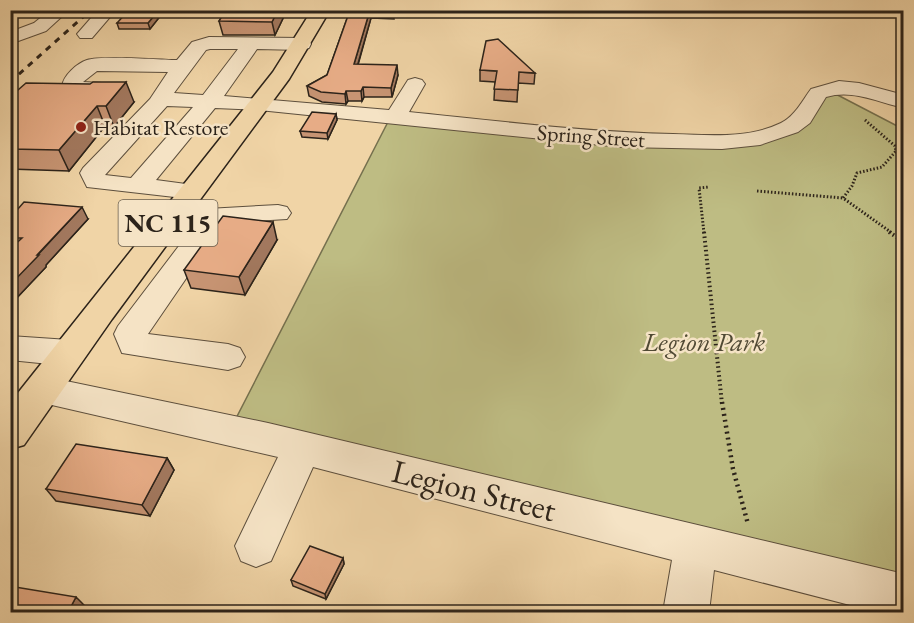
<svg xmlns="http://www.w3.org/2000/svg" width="914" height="623" viewBox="0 0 914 623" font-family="'EB Garamond',serif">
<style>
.green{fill:#bebc83;stroke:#75704e;stroke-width:1.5}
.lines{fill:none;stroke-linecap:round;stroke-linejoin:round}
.minor-casing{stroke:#5d4f3d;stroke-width:2}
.major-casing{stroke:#2c231a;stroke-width:3}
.path-far2{stroke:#2c231a;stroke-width:3;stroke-dasharray:1.5 2;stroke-linecap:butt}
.path-far1{stroke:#2c231a;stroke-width:4;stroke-dasharray:1.5 3;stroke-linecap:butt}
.path{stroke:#2c231a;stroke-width:4.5;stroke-dasharray:2 4;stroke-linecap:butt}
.minor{fill:#f5e3c5;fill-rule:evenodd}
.major{fill:#f0d4a6;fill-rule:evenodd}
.rail{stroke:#2c231a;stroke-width:3;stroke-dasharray:6 6;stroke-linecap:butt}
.wall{fill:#c79473;stroke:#2c231a;stroke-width:1.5}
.shaded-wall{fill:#a2785e;stroke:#2c231a;stroke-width:1.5}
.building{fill:#e7ac86;stroke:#2c231a;stroke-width:1.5}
.poi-dot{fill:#8f2418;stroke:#f5e3c5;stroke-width:2}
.labels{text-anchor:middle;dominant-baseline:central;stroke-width:5;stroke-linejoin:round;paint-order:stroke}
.far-poi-label{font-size:22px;fill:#2c231a;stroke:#f5e3c5;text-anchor:start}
.far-street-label{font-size:22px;fill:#2c231a;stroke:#f5e3c5}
.shield{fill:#f5e3c5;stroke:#685d4d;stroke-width:1.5}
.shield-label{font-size:26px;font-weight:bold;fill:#2c231a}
.park-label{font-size:27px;font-style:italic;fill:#504934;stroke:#f5e3c5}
.near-street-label{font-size:33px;fill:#2c231a;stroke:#f5e3c5}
</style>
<rect width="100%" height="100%" fill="#f0d4a6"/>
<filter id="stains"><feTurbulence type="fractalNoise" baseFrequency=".00333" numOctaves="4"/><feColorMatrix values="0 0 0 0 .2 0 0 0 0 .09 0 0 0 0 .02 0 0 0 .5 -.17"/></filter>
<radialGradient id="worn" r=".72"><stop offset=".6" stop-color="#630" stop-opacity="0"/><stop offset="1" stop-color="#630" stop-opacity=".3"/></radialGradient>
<path class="green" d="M828 90 903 129V597L230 430 390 118 560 135 762 139Z"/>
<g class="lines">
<defs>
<path id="minor" d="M50 10H69L46 31 10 44V32L34 23Z
M98 10H116L92 38H80L77 34Z
M209 37 302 38 309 40 311 44 309 48 302 50 257 49 224 96 389 110 408 80 415 78 422 80 425 84 409 112C497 121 585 132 673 134 709 135 748 139 781 123 795 116 802 101 811 89L839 81 859 83 904 95V108C877 102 853 89 826 97L810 123 798 132 760 145 722 149 621 147 259 110 215 108 156 180 201 186 205 191 201 196 192 199 87 187 80 173 83 168 150 99 168 72 97 71 83 82 120 84 123 88 120 92C102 97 83 95 65 90L62 86C64 75 76 64 87 60 102 55 159 60 177 60L192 42ZM210 49H238L203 95 174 93 206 50ZM167 106 193 107 131 178 105 175Z
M278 205 287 207 291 213 287 219 224 223 148 334 228 344 240 348 245 357 240 366 228 370 122 353 114 334 118 326 207 209Z
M10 336 69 340 81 344 86 353 81 362 69 366 10 360Z
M42 376 268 423 904 574V612H877L714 570 709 612H663L672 560 313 467 271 561 256 567 241 561 235 546 278 457 30 400 24 390 30 380Z"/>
<path id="major" d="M312 10H330L289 79 112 319 24 445 10 449V403L273 72Z"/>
</defs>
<use href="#minor" class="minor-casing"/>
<use href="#major" class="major-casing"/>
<path class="path-far2" d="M865 120 895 146 896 151 882 167 857 173 852 186 843 198 892 233
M757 191 843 198
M704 233 699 188 709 187"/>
<path class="path-far1" d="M704 232 722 404
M889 232 904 242"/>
<path class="path" d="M722 402 733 469 748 524"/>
<use href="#minor" class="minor"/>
<use href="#major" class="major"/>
<path class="rail" d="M10 82 91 10"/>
</g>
<path class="wall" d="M165 10 150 29H119L117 23Z
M226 10H287L275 35H223L219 21Z
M350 10H393L394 19 371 18 358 65 398 75 392 97H364L362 101H348L346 104 322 102 309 96 307 86 327 75Z
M480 70 535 73 534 84 518 83 517 102 494 100 495 82 480 81Z
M10 97 134 102 114 127 105 126 69 171 10 169Z
M336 114 337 120 328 139 302 137 300 131Z
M10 218 88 219 46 265V267L10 305Z
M277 240 245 295 191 288 184 270Z
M167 458 174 470 150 516 56 501 46 489Z
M343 558 344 564 326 599 293 586 291 580Z"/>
<path class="shaded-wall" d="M159 10H165L150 29 148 23Z
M278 10H287L275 35 272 22Z
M370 10 371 18 355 74 354 64Z
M397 65 398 75 392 97 391 88Z
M126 82 134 102 114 127 106 106Z
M363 87 364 97 362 101 361 91Z
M346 91 348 101 346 104 345 94Z
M97 106 105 126 69 171 59 150Z
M336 114 337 120 328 139 327 133Z
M82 207 88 219 46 265V267L10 305V285Z
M273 222 277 240 245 295 239 277Z
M167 458 174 470 150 516 142 505Z
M343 558 344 564 326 599 325 594Z
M76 597 87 608 84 612H68Z"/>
<path class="building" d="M129 10H159L148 23H117Z
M226 10H278L272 22 219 21Z
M350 10H370L354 64 397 65 391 88 363 87 361 91H346L345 94 321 92 307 86 327 75Z
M498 39 535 73 519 72 518 90 494 89 497 71 480 70 486 41Z
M93 82H126L106 106H97L59 150 10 149V97L26 83 90 84Z
M312 112 336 114 327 133 300 131Z
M24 202 82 207 37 255H39L10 285V249L22 238H10V218Z
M223 216 273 222 239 277 184 270Z
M76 444 167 458 142 505 46 489Z
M310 546 343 558 325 594 291 580Z
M15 587 76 597 68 612H10V594Z"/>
<circle class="poi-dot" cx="81" cy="127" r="6"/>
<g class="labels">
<g class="far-poi-label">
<text x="93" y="127">Habitat Restore</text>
</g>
<g class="far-street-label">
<text transform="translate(591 136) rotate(4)">Spring Street</text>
</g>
<rect class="shield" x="118.5" y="200" width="99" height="46" rx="4.5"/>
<g class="shield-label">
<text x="168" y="223">NC 115</text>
</g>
<g class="park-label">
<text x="704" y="341">Legion Park</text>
</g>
<g class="near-street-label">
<text transform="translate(474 490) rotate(14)">Legion Street</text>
</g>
</g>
<rect width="914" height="623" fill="none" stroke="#f0d4a6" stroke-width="36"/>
<rect x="12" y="12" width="890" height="599" fill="none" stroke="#2c231a" stroke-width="3"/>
<rect x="18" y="18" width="878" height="587" fill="none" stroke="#2c231a" stroke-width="1.5"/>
<rect width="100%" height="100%" filter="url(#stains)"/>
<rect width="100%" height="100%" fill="url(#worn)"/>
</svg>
